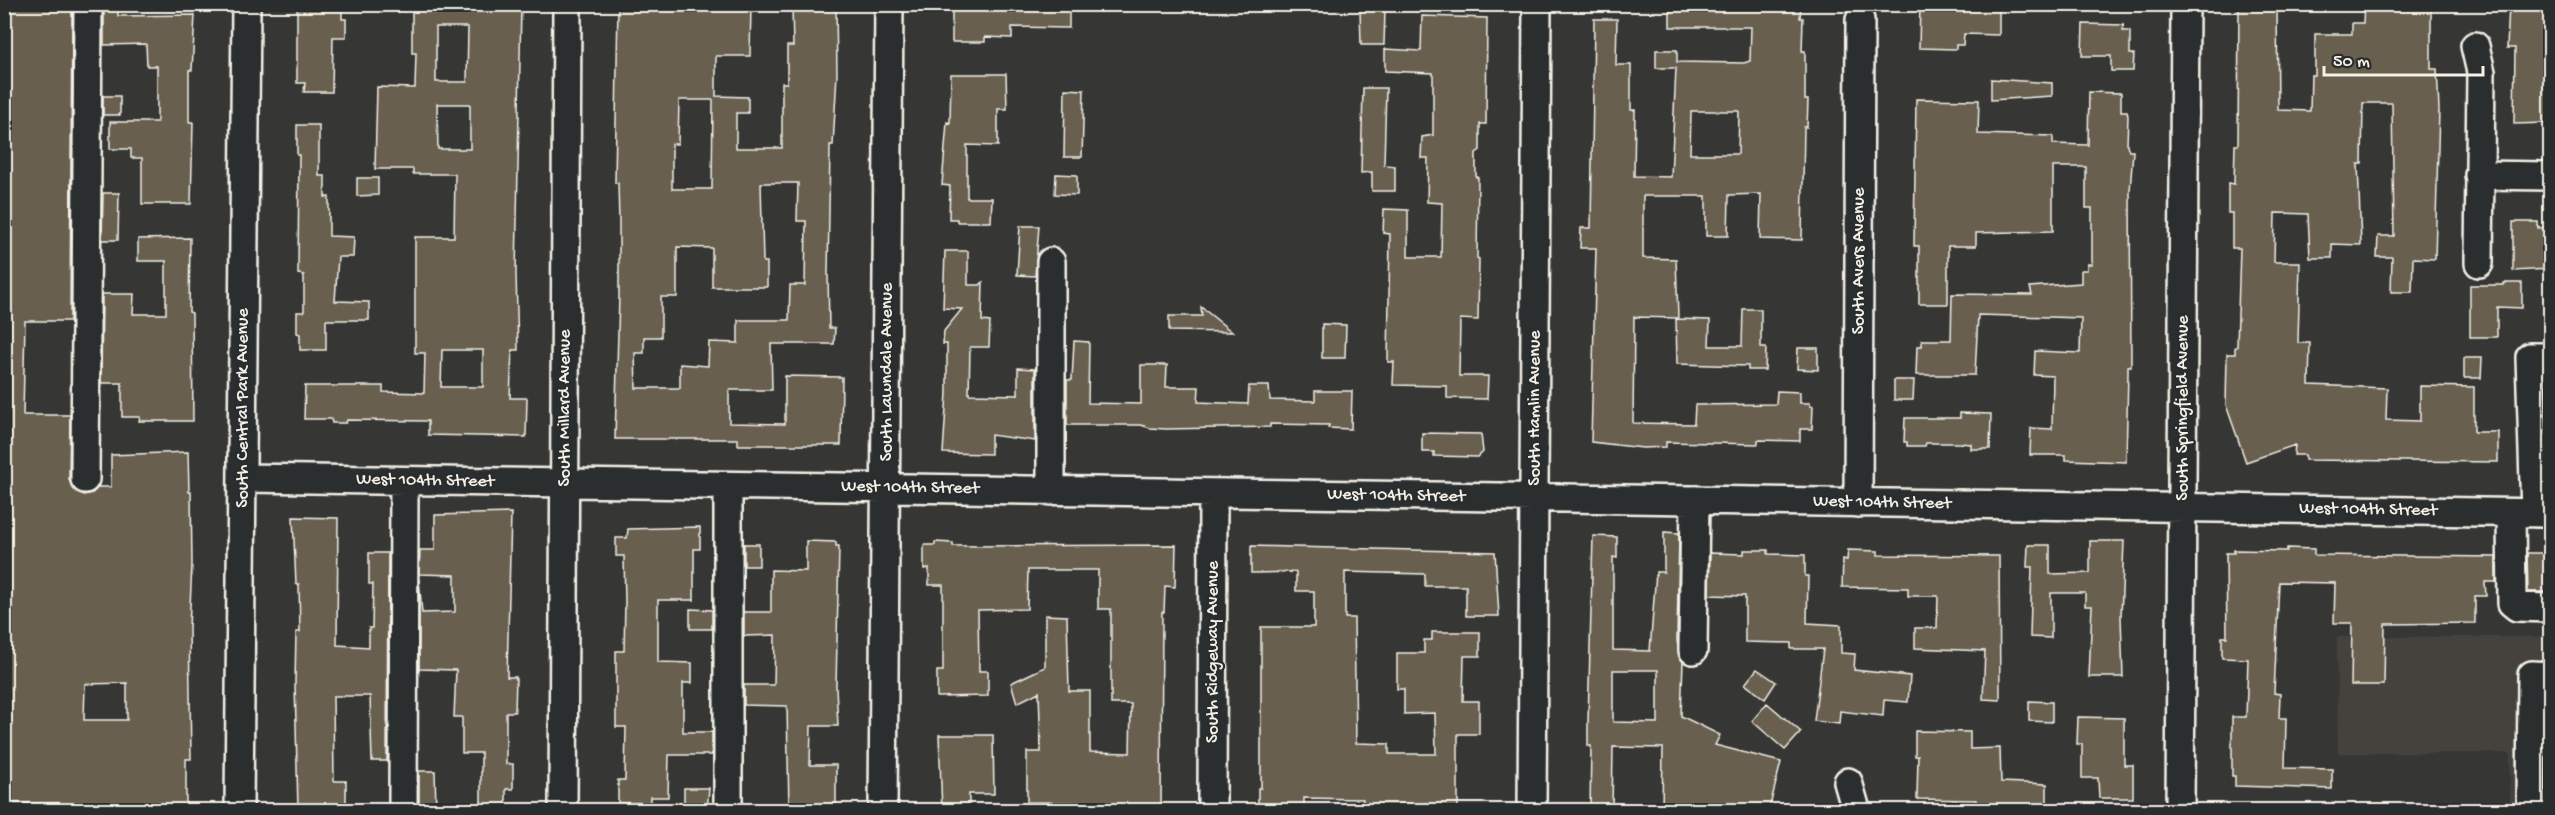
<svg xmlns="http://www.w3.org/2000/svg" width="2555" height="815" viewBox="0 0 2555 815" font-family="'Gochi Hand',sans-serif">
<style>
.built{fill:#45433d}
.building{fill:#675e4f;stroke:#f4f1e8;stroke-width:1.5;fill-rule:evenodd}
.lines{fill:none;stroke-linecap:round;stroke-linejoin:round}
.minor-casing{stroke:#f4f1e8;stroke-width:32}
.minor{stroke:#2a2d2e;stroke-width:27}
.labels{text-anchor:middle;dominant-baseline:central;stroke-width:4.5;stroke-linejoin:round;paint-order:stroke}
.street-label{font-size:18px;fill:#f4f1e8;stroke:#2a2d2e}
</style>
<rect width="100%" height="100%" fill="#363735"/>
<filter id="ink" filterUnits="userSpaceOnUse"><feTurbulence type="fractalNoise" baseFrequency=".0167" numOctaves="2"/><feDisplacementMap in="SourceGraphic" scale="12" xChannelSelector="R" yChannelSelector="G"/><feConvolveMatrix kernelMatrix="1 2 1 2 8 2 1 2 1" color-interpolation-filters="sRGB"/></filter>
<g filter="url(#ink)">
<path class="built" d="M2337 637H2550V810H2510V753H2338Z"/>
<path class="building" d="M4 4H72L70 321H25L23 415H70L69 479 72 487 84 495 92 493 98 487H111V455L188 452 189 492H191L192 564 189 628 191 759H186V810H59V803H4ZM127 683V720H84L85 684Z
M104 4H118V16L195 15 192 70H189V122H193L191 204H142V158H131V149H110V122H157V66H147L146 44 104 45Z
M412 4H521L516 274 518 350H512L510 398H527L526 437 428 435V421L347 420 346 423H332L331 419H304L305 386H383V392L424 393 425 353H415V237H454L455 174H413V169H375L377 87 415 88 416 53H412ZM436 27H468L467 82H436ZM437 104H470V149H438ZM442 350H483V387H441Z
M618 4H751L750 56H716V96L748 97V113H736V148H782V83H787V46H793L792 7H836L837 74 833 145H830L828 275 829 328H835L834 344H771L772 390H729V423L785 424V376L842 377 841 445H738V439H615L619 296V222L618 183H615ZM679 100H713L712 189H672V144H678ZM761 183H798L797 221H806L805 285H790L789 320H738V343L709 342 708 366 680 364V388H636L635 353H644V337H661V297H677V247L712 248V287H767V262H763Z
M1069 4V28L1012 27V38L985 37V42H952V5Z
M1737 4H1801L1800 18H1803L1802 51H1805V100H1808L1807 127H1804L1802 240 1760 239 1761 194 1729 195 1728 236H1706V196H1643V258L1676 259 1678 318 1634 317 1633 423 1694 424 1695 405 1776 404 1777 391 1800 392V403H1810V406H1813L1812 429H1800V441L1758 440V444L1666 442V447L1643 448 1591 442 1596 248H1580L1581 228H1591L1594 19H1617L1616 65H1631V110H1635L1634 176 1671 177 1676 68H1656V50H1677V62L1744 63 1750 61 1751 27H1670V8L1737 9ZM1691 111H1739L1738 154H1690Z
M1920 4H1999V35L1964 34 1963 45H1956V49L1919 48Z
M2239 4H2277L2278 110 2310 111 2311 75H2315V34H2352V23H2363L2364 4H2431V69H2437L2439 109 2435 259 2413 258 2412 292H2391L2392 257H2377L2378 236H2394L2392 103H2363L2362 164H2358L2361 245 2332 244V258H2310L2308 214 2275 213 2274 262H2300L2298 343H2310L2309 385 2387 388 2386 420 2420 421V386L2474 387V432H2498V462L2305 460V455H2294L2295 445 2246 462 2226 405 2227 354H2235V347H2237L2240 248H2232V213H2228V183L2234 184 2235 145H2238Z
M2509 4H2550V123L2514 124 2515 48H2507Z
M297 7 342 8V19H346V37H333L332 92H304L305 83H297Z
M1360 8 1385 9 1384 45H1361Z
M1422 16 1487 18 1486 124H1480V150L1476 153V177H1478L1477 258 1479 259 1478 320 1460 319 1459 376H1488L1487 399 1447 398V386L1393 385 1394 362H1388L1390 234 1383 233 1384 209 1408 210V257H1441L1442 203 1427 202 1428 158H1421L1422 137 1433 135V73L1385 71V49L1421 51Z
M2083 24 2124 25 2123 31H2130V54H2134L2133 71H2111V56H2082Z
M951 74H1006L1007 109H998V146L967 145V198H992L991 222H957V219H949L950 186 942 185 947 122 950 123Z
M1991 79 2052 83V96L1991 100Z
M1363 88H1386L1384 165 1395 166V191H1372V172L1361 173Z
M1065 89 1084 90 1082 157H1064Z
M2089 92 2121 93V111H2127L2128 116 2127 145 2129 151H2133L2130 191 2131 366H2128V372L2126 462 2066 460V455H2030L2031 428 2052 429 2053 376 2034 375 2035 351 2080 353 2081 318 1978 315 1975 375H1916L1917 346H1922V340H1951L1952 294 2032 295 2030 287 2081 283V270H2087V264H2092V208H2086V167H2053V231L1976 233V246H1948V304H1919V246H1914L1916 99 1979 100 1978 134 2053 136V144L2088 145Z
M103 96H120V115H103Z
M297 125H319V176H325V197H329V236L354 237 353 257H338L335 301 369 302V320H326V350H300V334L297 333V312H304V275L298 274 299 155H297Z
M1056 174 1077 175V195L1055 194Z
M357 178H378V195L357 196Z
M103 193H119L118 240H102Z
M2513 222H2538V228L2550 227V269L2513 271Z
M1020 226H1039L1035 276 1017 275Z
M190 238 189 312 192 313 193 421H139L140 417H122V383H101L102 294H134L133 314H166V261H138V239Z
M945 251H968V285H980L983 282 982 321 990 322 989 347H970L969 394 1018 395V368L1035 369V441L991 435V454L943 453 947 393V344H943L944 331 962 309 943 308Z
M2504 283H2522V308L2497 307V337H2470V285H2504Z
M1201 307 1232 332 1169 331V316H1202Z
M1743 309H1761V348H1766L1765 370H1748V366L1677 364 1676 319 1710 320 1709 346H1742Z
M1322 324 1346 325 1345 358H1322Z
M1074 341 1089 342 1088 403 1141 404V365H1167L1166 387H1199L1198 402 1248 404 1249 386H1269L1270 400 1315 401V391H1352L1351 429 1328 428 1329 425 1270 424V427L1166 429 1150 428 1141 425H1067V380H1072Z
M1798 348H1818V370L1797 369Z
M2464 358H2482L2481 378H2464Z
M1894 380H1914L1913 400H1894Z
M1960 413 1991 414 1990 449H1971V444L1959 443H1926L1925 446H1907V442H1904L1905 418H1960Z
M1422 433 1481 434 1483 452 1478 457 1434 456V452H1422Z
M511 513 507 677H516L515 712H506V764H513V789H506V810H481V753H462V717H454L456 670 419 669V579L422 613 455 612V575L419 574 420 550H435V515Z
M293 517 338 518 337 645 369 647V628H372L373 584H369V553H388L387 761H372L370 696H333L334 781H346V810H298L295 682 296 632H300L299 584H296Z
M700 527V549H694V600H658V662L692 663V683H683V732H712V755H669L668 797H650V803H618V780H625L626 727H616V651H624L625 602 624 556H616V538H627L628 529Z
M1664 532 1679 533 1677 640 1679 657 1683 661 1681 716 1720 735 1715 745 1781 762 1769 810H1724L1723 804 1681 803V810H1662L1663 748 1613 747 1612 810H1590L1591 746H1588V722L1593 536 1617 537V558L1613 557V650L1650 651 1656 572H1664ZM1613 670H1658V723L1613 722Z
M806 541 836 542V546H839L836 687 838 726H811L810 765H836V810H789L787 706 744 705V685H774L775 635 744 636V612H771V570L806 571Z
M2090 541H2124L2121 617 2123 677H2089L2092 606H2085V593H2051V638L2030 637 2032 567H2027L2028 545H2050V574L2090 573Z
M935 542 953 543V546L1176 545 1175 587 1165 586 1164 612H1162L1161 810H1108L1109 803 1027 802V752H1041L1039 692 1017 703 1011 683 1045 667V615L1067 616 1069 691H1090V752L1130 753 1131 704H1111V609H1098V570H1028L1027 609 978 610 979 671H988V696L937 697V671H943V585H929V568L924 569V545H935Z
M744 544H759V566H744Z
M1251 546 1495 552 1499 616H1466V586H1425V574L1345 572V618H1354L1356 743 1389 744V754H1436L1435 713 1404 714V689H1397V653H1424V640H1432V632H1480V656H1464L1463 701H1479V734H1458V810H1362L1363 799 1304 798V810H1258V788H1261V627H1314V591H1296V572L1251 573Z
M2287 548 2314 549V555L2496 557V582H2485L2486 596H2475V623L2385 624 2384 685H2351L2352 623H2334L2335 583 2279 582 2274 693 2280 694 2279 718H2286L2285 768 2332 769V789L2235 786V776H2232V717H2246L2248 659 2222 658V637H2227L2226 553H2234V550L2287 551Z
M1744 550H1768V554L1805 555V576H1808L1807 623 1841 625V653L1855 654 1854 670 1910 676 1908 702 1884 700 1883 716 1840 711 1839 724 1814 721 1823 649H1791V643L1745 642V596L1709 595 1710 553 1744 554Z
M1848 550 1878 551V555L1999 556 2000 700 1983 699 1985 651 1915 648V628H1937L1938 596H1908V588L1842 587 1843 559 1847 560Z
M2527 553H2550V592H2528Z
M690 609 712 610V629H690Z
M1757 669 1776 682 1765 699 1745 684Z
M2029 701 2052 702V722L2029 721Z
M1767 703 1801 732 1785 750 1752 721Z
M2078 717 2124 718V765H2133V798H2099L2098 778H2082V744H2077Z
M1915 731 1970 732V749L2000 748 2001 782 2047 784V808L1975 807 1976 800 1917 799 1918 756H1915Z
M939 735H993L994 794H969V810H942Z
M419 771H435L436 810H419Z
M684 788H709L707 810H684Z"/>
<g class="lines">
<defs>
<path id="minor" d="M2475 46 2481 72 2479 263
M2479 175 2550 176
M242 478 2550 513
M85 479 88 4
M1051 491V262
M1858 503 1860 20
M2511 513 2512 603 2517 607 2550 608
M2535 513 2530 357H2550
M1693 650 1695 500
M1848 782 1856 810
M239 810 246 4
M403 810 404 481
M563 810 567 4
M728 810V486
M883 810 889 4
M1212 810 1213 493
M1532 810 1537 4
M2180 810 2185 4
M2531 810 2532 675 2550 676"/>
</defs>
<use href="#minor" class="minor-casing"/>
<use href="#minor" class="minor"/>
</g>
</g>
<g class="labels">
<g class="street-label">
<text transform="translate(1859 261) rotate(-90)">South Avers Avenue</text>
<text transform="translate(887 372) rotate(-90)">South Lawndale Avenue</text>
<text transform="translate(243 408) rotate(-90)">South Central Park Avenue</text>
<text transform="translate(565 408) rotate(-90)">South Millard Avenue</text>
<text transform="translate(1535 408) rotate(-90)">South Hamlin Avenue</text>
<text transform="translate(2183 408) rotate(-90)">South Springfield Avenue</text>
<text transform="translate(425 481) rotate(1)">West 104th Street</text>
<text transform="translate(910 488) rotate(1)">West 104th Street</text>
<text transform="translate(1396 496) rotate(1)">West 104th Street</text>
<text transform="translate(1882 503) rotate(1)">West 104th Street</text>
<text transform="translate(2368 510) rotate(1)">West 104th Street</text>
<text transform="translate(1213 652) rotate(-90)">South Ridgeway Avenue</text>
</g>
</g>
<rect width="2555" height="815" fill="none" stroke="#2a2d2e" stroke-width="24"/>
<rect x="12" y="12" width="2531" height="791" fill="none" stroke="#f4f1e8" stroke-width="2" filter="url(#ink)"/>
<path d="M2324 66v9h159v-9" fill="none" stroke="#f4f1e8" stroke-width="3"/>
<text x="2333" y="66" font-size="18" fill="#f4f1e8" stroke="#2a2d2e" stroke-width="4.5" paint-order="stroke">50 m</text>
</svg>
